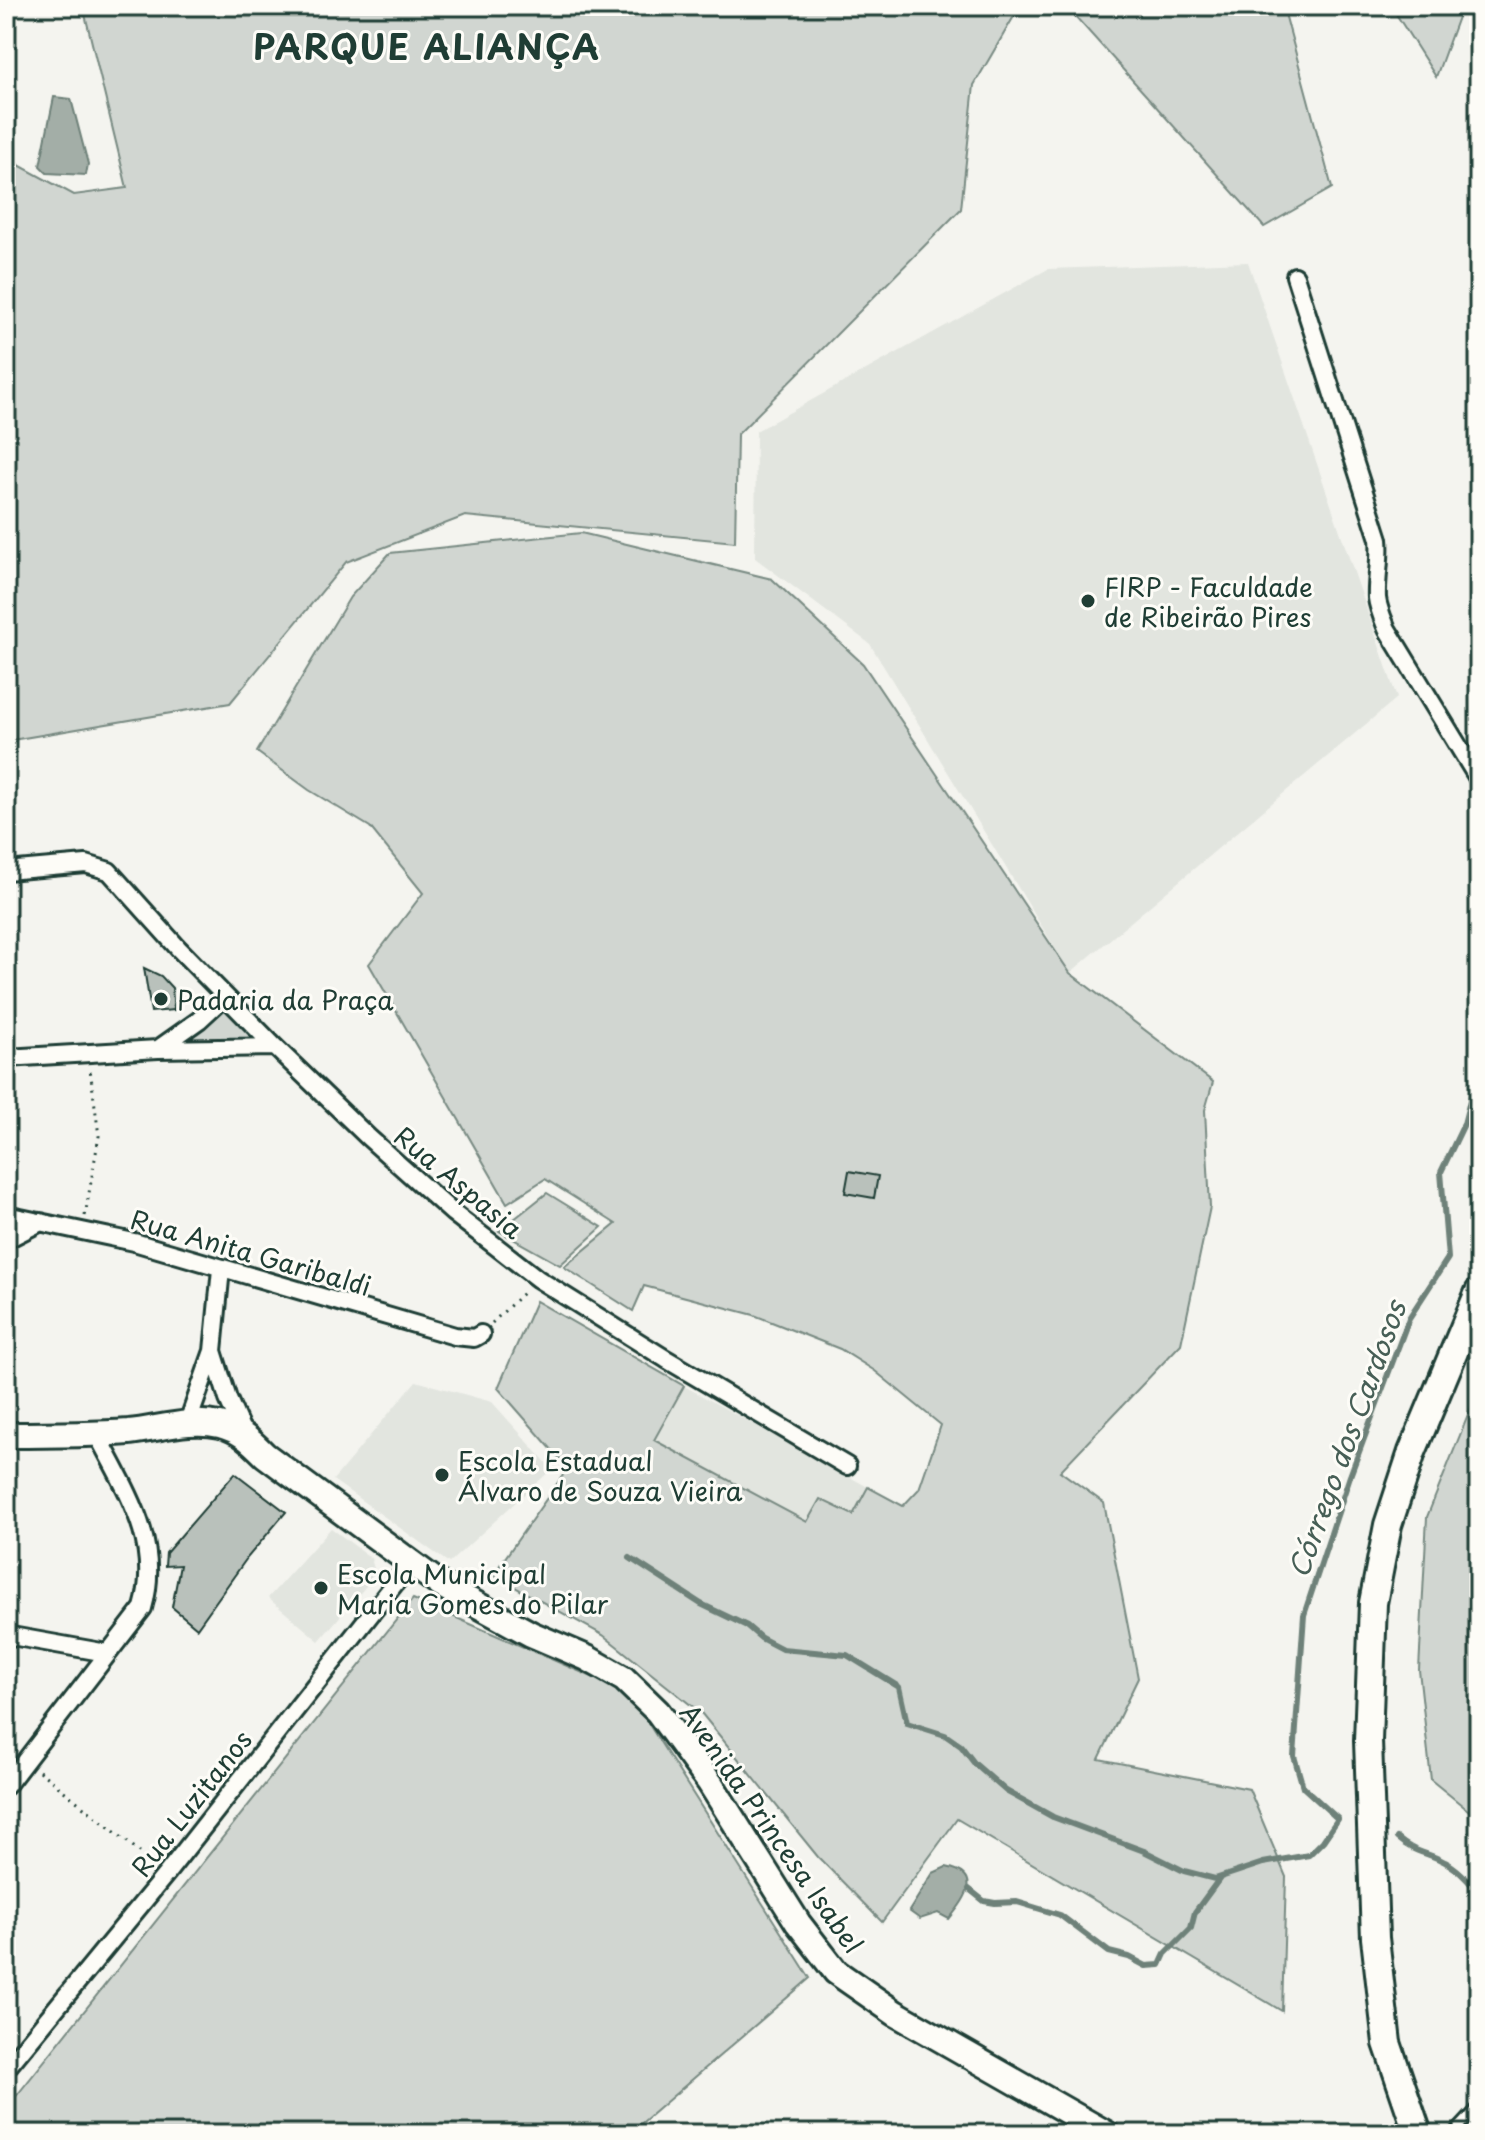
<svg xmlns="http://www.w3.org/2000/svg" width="1485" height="2140" viewBox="0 0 1485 2140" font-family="'Playpen Sans',sans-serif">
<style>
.built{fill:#e2e5df}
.green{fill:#d1d6d1;stroke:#788a82;stroke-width:2}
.water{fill:#a3aea7;stroke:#6e8179;stroke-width:2}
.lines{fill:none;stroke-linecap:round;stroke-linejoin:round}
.stream{stroke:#6e8179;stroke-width:6}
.building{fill:#b9c1bb;stroke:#1f3d34;stroke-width:2}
.service-casing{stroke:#1f3d34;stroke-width:14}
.minor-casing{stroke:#1f3d34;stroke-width:22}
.secondary-casing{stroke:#1f3d34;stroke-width:30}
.primary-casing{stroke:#1f3d34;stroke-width:32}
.path{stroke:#1f3d34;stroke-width:3;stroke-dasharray:2 6;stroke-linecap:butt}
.service{stroke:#fdfcf7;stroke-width:8}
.minor{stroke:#fdfcf7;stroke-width:16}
.secondary{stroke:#fdfcf7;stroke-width:24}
.primary{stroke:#fdfcf7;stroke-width:26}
.poi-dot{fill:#1f3d34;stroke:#fdfcf7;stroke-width:3}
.labels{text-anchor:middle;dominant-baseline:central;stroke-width:6;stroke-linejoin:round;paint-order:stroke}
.poi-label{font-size:26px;fill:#1f3d34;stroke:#fdfcf7;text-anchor:start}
.street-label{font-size:26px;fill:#1f3d34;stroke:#fdfcf7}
.water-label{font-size:28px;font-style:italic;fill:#475f56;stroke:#fdfcf7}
.district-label{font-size:34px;font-weight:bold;letter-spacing:2px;fill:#1f3d34;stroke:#fdfcf7}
</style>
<rect width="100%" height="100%" fill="#f4f4ef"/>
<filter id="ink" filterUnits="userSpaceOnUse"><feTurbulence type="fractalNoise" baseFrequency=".0125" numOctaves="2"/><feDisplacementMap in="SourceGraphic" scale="16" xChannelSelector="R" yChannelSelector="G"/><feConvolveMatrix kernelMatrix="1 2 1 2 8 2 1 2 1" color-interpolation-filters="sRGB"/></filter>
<g filter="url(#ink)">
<path class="built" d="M1248 262 1397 698 1070 973 870 644 755 558 756 431 1048 269Z
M416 1381 492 1402 552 1469 449 1563 333 1480Z
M684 1386 868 1487 853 1515 807 1523 653 1440Z
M331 1528 371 1558 374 1569 373 1578 319 1641 268 1598Z"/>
<path class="green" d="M83 6H1020L974 85 961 209 737 435 735 542 465 516 346 562 230 703 6 741V158L74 195 127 188Z
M1066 6H1283L1332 188 1264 227Z
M1391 6H1462L1436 77Z
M581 533 772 579 863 664 1070 973 1213 1082 1205 1110 1210 1207 1181 1344 1060 1471 1104 1503 1138 1678 1099 1759 1249 1789 1286 1877 1282 2011 957 1819 882 1922 818 1857 702 1714 603 1635 493 1575 568 1468 498 1388 536 1301 684 1386 654 1440 807 1522 820 1499 853 1515 868 1487 903 1506 919 1489 941 1425 875 1371 840 1349 754 1315 644 1286 633 1311 564 1267 616 1224 545 1179 507 1203 369 964 423 893 370 827 309 790 257 752 350 597 390 553Z
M225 1004 258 1035 221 1045 174 1042Z
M547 1193 602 1227 560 1265 499 1231Z
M1479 1388V1819L1431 1780 1419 1670 1427 1517Z
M413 1599 629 1693 810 1978 629 2134H6V2109Z"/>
<path class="water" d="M54 97 71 99 88 164 86 175 47 173 40 166Z
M946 1867C984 1874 966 1899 949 1919L938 1913 920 1919 909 1911 933 1873Z"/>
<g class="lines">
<path class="stream" d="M630 1558 701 1604 747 1626 761 1638 782 1649 847 1655 899 1687 907 1723 945 1735 961 1746 975 1764 1006 1791 1053 1817 1144 1851 1184 1871 1215 1879 1263 1863 1309 1855 1323 1841 1338 1819 1303 1787 1294 1756 1304 1615 1350 1476 1409 1318 1448 1258 1441 1172 1464 1124 1476 1077 1479 1024
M1397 1838C1414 1853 1427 1852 1445 1862 1459 1869 1470 1882 1479 1894
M969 1889 984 1901 995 1903 1017 1902 1060 1915 1109 1952 1129 1957 1146 1966 1160 1965 1165 1954 1191 1928 1195 1912 1220 1878"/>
</g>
<path class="building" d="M144 968 161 976 172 988 174 1010 151 1012Z
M849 1171 878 1176 874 1198 845 1193Z
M235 1473 286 1512 247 1558 197 1628 172 1607 180 1565 165 1566 166 1553Z"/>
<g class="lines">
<defs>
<path id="service" d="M1453 2134 1479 2106"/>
<path id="minor" d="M1295 276 1379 539C1381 559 1376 578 1377 598 1378 608 1383 619 1387 629L1479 780
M6 871 86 864 109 871 179 949 275 1047 368 1137 453 1213 538 1279 666 1359 847 1466
M158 1049 199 1020 225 996
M6 1058 158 1049 275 1047
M6 1215 134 1242 455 1336 474 1338 481 1334
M6 1240 41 1222
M213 1351 228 1399 243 1433
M188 1422 213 1351 221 1269
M6 1635 107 1653
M6 1786 143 1608C162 1542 126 1491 97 1434
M6 2069 167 1873 411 1563"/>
<path id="secondary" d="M6 1435C47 1435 88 1435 129 1432 159 1429 190 1418 220 1425 240 1430 251 1441 265 1455L441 1585 531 1634 587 1658 624 1679 658 1712 710 1783 798 1923 836 1972 895 2013 1107 2134"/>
<path id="primary" d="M1418 2134 1387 2043 1375 1938 1368 1741 1373 1603 1388 1525 1412 1452 1479 1292"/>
</defs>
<use href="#service" class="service-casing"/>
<use href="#minor" class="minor-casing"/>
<use href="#secondary" class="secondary-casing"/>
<use href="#primary" class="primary-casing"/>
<path class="path" d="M85 1216 99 1136 90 1069
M492 1323 524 1292
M39 1771 155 1864"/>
<use href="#service" class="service"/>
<use href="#minor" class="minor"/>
<use href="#secondary" class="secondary"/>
<use href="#primary" class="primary"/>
</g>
</g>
<g class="poi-dot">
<circle cx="1088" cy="601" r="8"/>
<circle cx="161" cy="999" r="8"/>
<circle cx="442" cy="1475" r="8"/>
<circle cx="321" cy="1588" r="8"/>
</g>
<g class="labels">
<g class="poi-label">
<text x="1104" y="586">FIRP - Faculdade<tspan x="1104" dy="30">de Ribeirão Pires</tspan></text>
<text x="177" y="999">Padaria da Praça</text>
<text x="458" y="1460">Escola Estadual<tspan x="458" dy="30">Álvaro de Souza Vieira</tspan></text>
<text x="337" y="1573">Escola Municipal<tspan x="337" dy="30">Maria Gomes do Pilar</tspan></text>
</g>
<g class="street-label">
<text transform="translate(459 1182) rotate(40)">Rua Aspasia</text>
<text transform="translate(251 1252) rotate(16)">Rua Anita Garibaldi</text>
<text transform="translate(191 1803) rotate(-52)">Rua Luzitanos</text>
<text transform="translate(772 1828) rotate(55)">Avenida Princesa Isabel</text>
</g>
<g class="water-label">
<text transform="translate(1346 1439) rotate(-70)">Córrego dos Cardosos</text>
</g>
<g class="district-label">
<text x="427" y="46">PARQUE ALIANÇA</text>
</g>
</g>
<rect width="1485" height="2140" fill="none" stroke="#fdfcf7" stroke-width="32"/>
<rect x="16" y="16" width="1453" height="2108" fill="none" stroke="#1f3d34" stroke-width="3" filter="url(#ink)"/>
</svg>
